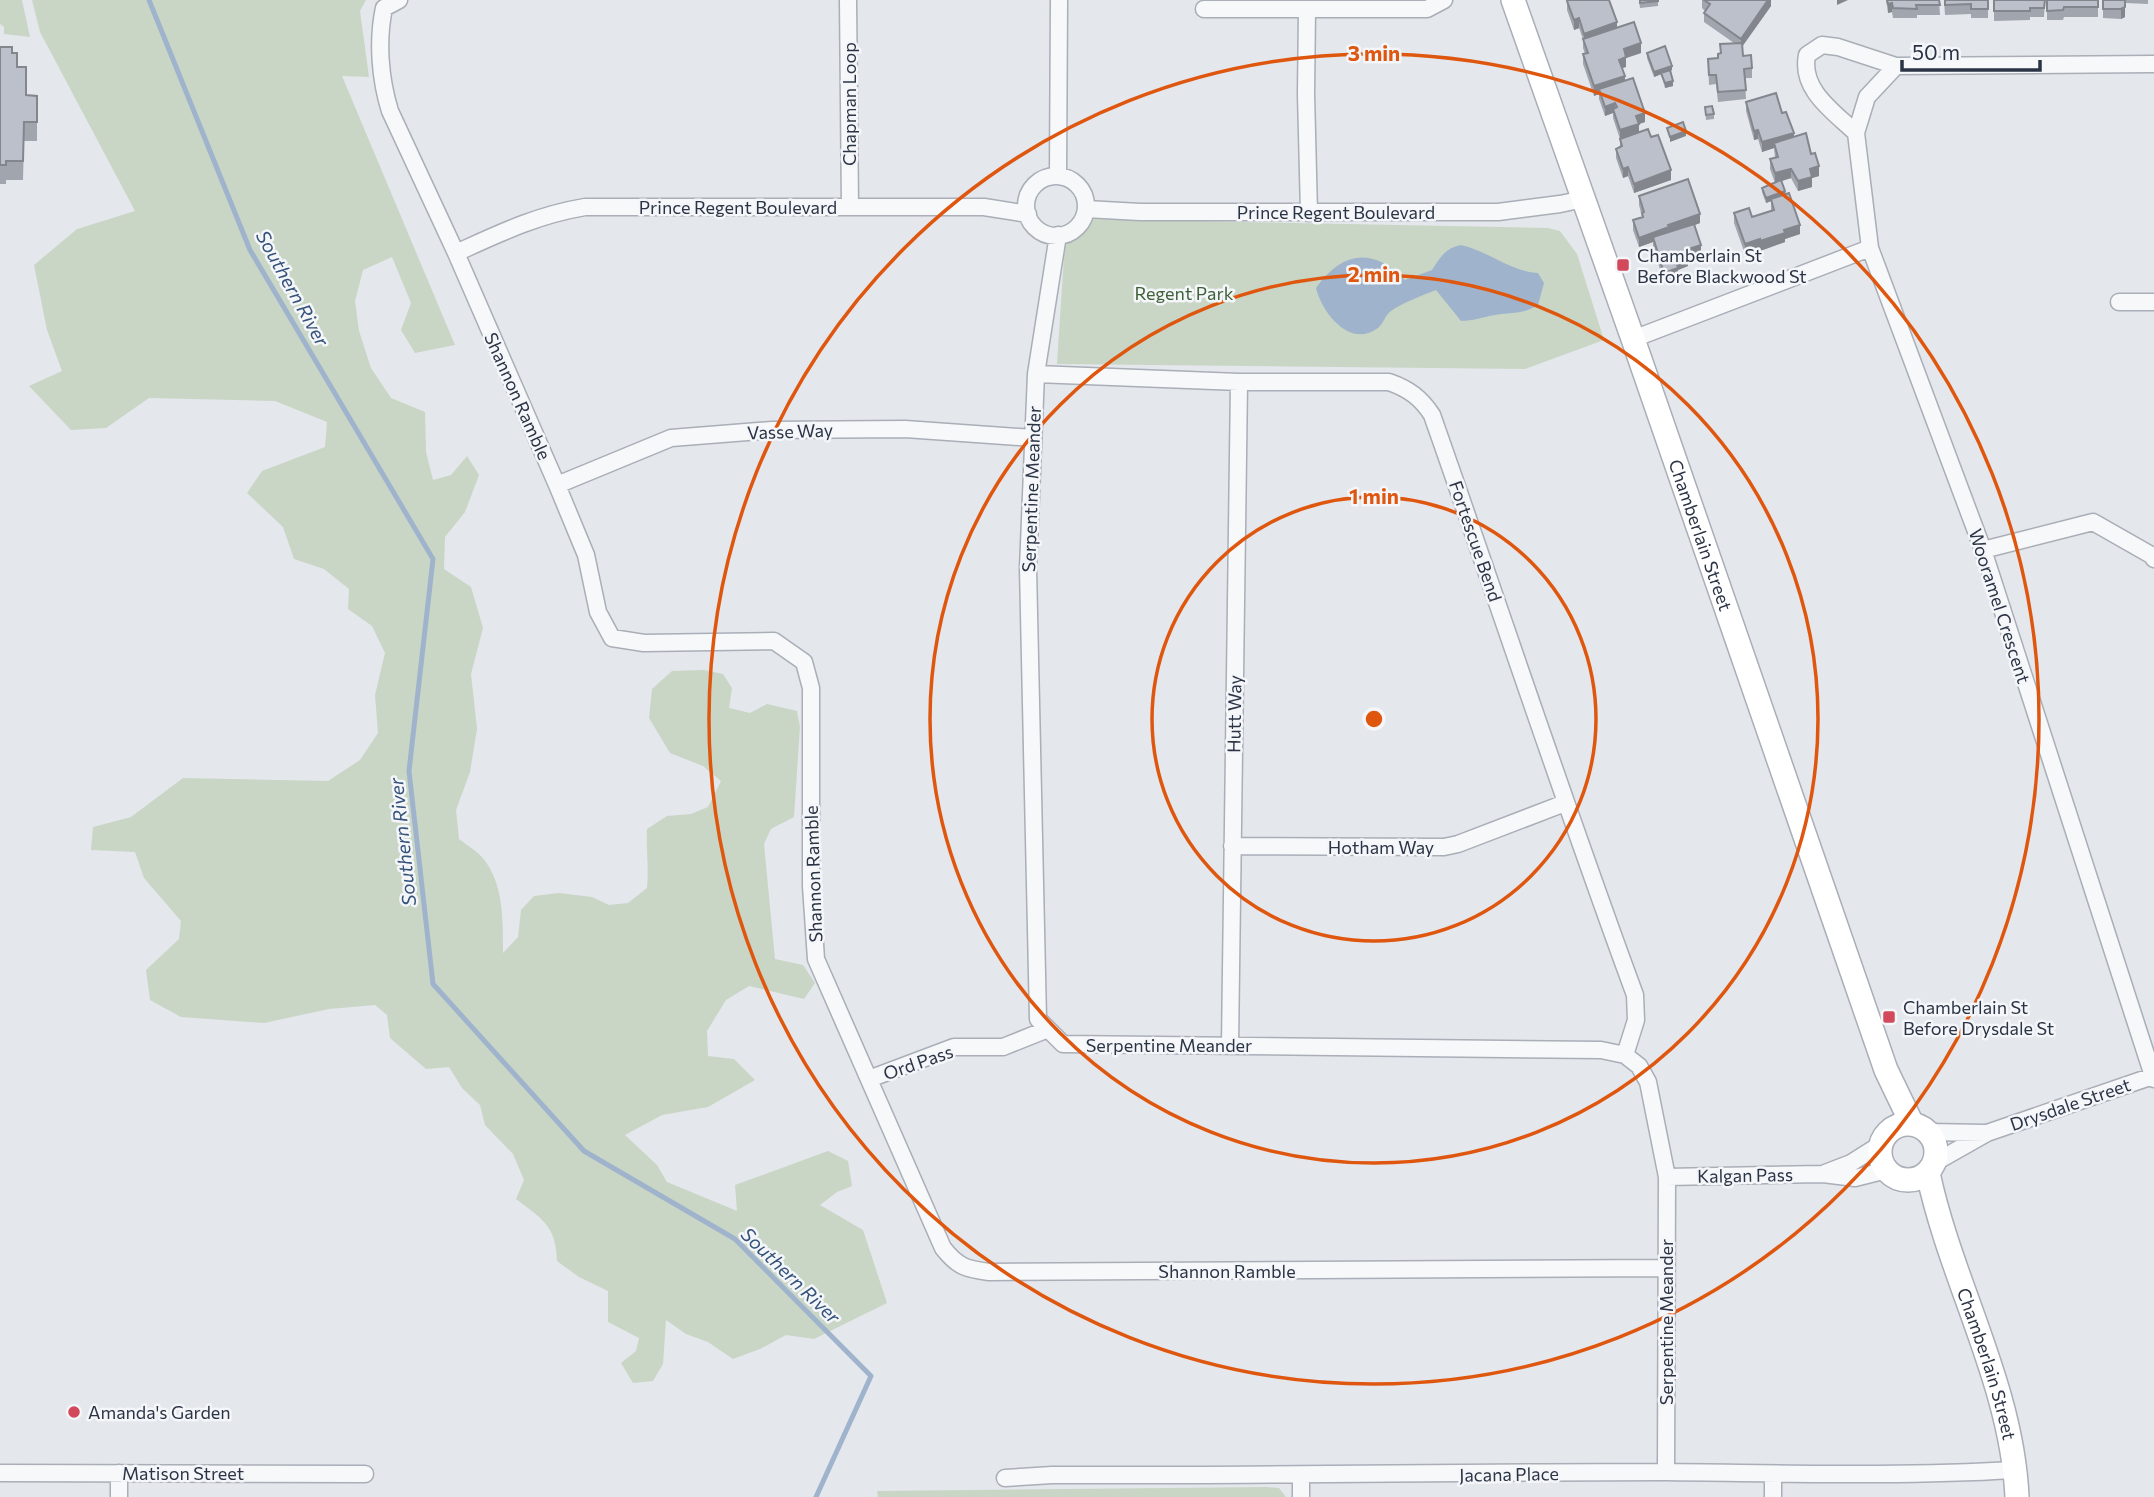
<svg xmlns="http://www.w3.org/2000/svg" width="2154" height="1497" viewBox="0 0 2154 1497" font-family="Commissioner,sans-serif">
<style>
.green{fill:#c9d6c5}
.water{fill:#9fb4cc}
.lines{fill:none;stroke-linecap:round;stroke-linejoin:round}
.stream{stroke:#9fb4cc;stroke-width:5}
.street-casing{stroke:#a9aeb7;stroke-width:19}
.secondary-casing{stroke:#a9aeb7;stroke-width:26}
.street{stroke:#f7f8fa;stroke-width:16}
.secondary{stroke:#fff;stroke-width:23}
.wall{fill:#a1a5ae}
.shaded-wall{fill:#83868d}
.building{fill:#bbc0ca;stroke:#83868d;stroke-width:2}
.ring{fill:none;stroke:#df570f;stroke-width:3.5}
.poi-dot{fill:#d1495b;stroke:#f4f6f9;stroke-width:2.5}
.labels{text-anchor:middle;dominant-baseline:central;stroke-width:5;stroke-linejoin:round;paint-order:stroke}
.street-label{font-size:18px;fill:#2b3445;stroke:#f4f6f9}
.poi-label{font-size:18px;fill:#2b3445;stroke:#f4f6f9;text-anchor:start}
.park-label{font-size:18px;fill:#3f6138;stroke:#f4f6f9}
.water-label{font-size:19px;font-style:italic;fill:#34527a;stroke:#f4f6f9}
.centre{fill:#df570f;stroke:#f4f6f9;stroke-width:3.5}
.ring-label{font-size:21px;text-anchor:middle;font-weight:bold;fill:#df570f;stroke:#f4f6f9;stroke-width:5;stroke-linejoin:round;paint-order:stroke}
</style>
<rect width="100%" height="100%" fill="#e4e7ec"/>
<path class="green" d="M0 0H22L30 37 4 34V27L0 24Z
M32 0H366L360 11 369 77 342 76 455 345 415 353 401 330 411 303 392 257 363 270 355 301 359 331 371 368 391 398 425 412 426 452 433 480 451 475 467 456 479 475 465 512 445 537 444 569 471 587 483 628 471 674 477 729 470 772 456 810 459 839C468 846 479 852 485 861 504 886 503 923 503 953L518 937 521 910 534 896 559 893 592 897 609 905 628 903 647 888C649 868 646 849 647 829L667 816 691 814 708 807 721 781 703 766 670 753 649 718 652 689 672 671 704 670 723 674 732 688 729 708 750 713 767 704 797 711 800 727 794 817 771 829 764 844 775 959 803 965 815 983 804 999 749 986 726 1000 707 1031 708 1056 734 1059 755 1080 708 1107 662 1115 625 1135 657 1165 667 1182 737 1211 735 1185 828 1151 848 1161 852 1186 837 1192 820 1205 863 1230 887 1303 814 1339 786 1335 760 1349 733 1359 708 1342 686 1334 666 1320 663 1364 653 1381 633 1383 621 1363 636 1351 639 1338 608 1322V1291L579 1277 557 1261C556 1225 542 1219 516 1199L524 1180 513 1154 485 1125 480 1105 462 1088 449 1067 426 1069 390 1038 387 1015 375 1005 329 1009 264 1023 181 1017 150 1000 146 970 179 939 181 921 144 878 135 852 91 850 93 827 131 817 183 778 328 781 360 760 378 733 375 695 385 653 372 626 348 609 349 589 324 569 294 559 283 527 247 493 262 471 325 447 327 422 275 401 149 398 106 428 71 430 29 386 62 371 47 330 34 265 77 229 135 211 40 32Z
M1091 219 1548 228 1560 231 1577 254 1604 340 1525 369 1057 364 1065 241 1075 227Z
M1267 1487 1279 1488 1286 1497H878L877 1491Z"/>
<path class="water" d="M1461 245C1489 251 1511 272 1538 273L1544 283 1538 305C1521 315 1513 312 1495 315 1483 317 1473 321 1461 321L1436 290C1421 296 1404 302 1391 311 1385 315 1384 323 1378 328 1350 349 1322 313 1316 288 1342 251 1373 247 1405 280L1432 270C1440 257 1446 248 1461 245Z"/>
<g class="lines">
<path class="stream" d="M149 0 250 250 433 559 409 771 433 984 584 1151 735 1239 871 1376 816 1497"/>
<defs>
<path id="street" d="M399 0 384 8C377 41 380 79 390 111L456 253 557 485 586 555 598 612 612 638 644 643 774 641 804 662 811 688V886L816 959 943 1248C958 1267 966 1269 989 1272L1665 1268
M848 0 850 207
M1204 9H1427L1444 0
M1307 9 1306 94 1309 213
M2154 64 1896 66 1867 97 1856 133 1870 248 1983 550 2154 1079
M1856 133C1834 112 1800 90 1807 55L1822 45 1838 47 1896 66
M1058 176 1059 0
M1026 206a30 30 0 1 1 60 0a30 30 0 1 1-60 0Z
M1086 209 1140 212H1498L1560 204 1584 199
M1058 235 1036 374 1028 568 1038 1019 1063 1044 1601 1050 1625 1055 1639 1066 1648 1082 1667 1177 1666 1472
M456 253C500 233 537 215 585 207H984L1028 214
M2119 302H2154
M1633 339 1870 248
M1036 374 1239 382H1389C1409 389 1421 398 1432 415 1500 608 1564 803 1635 995L1636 1020 1625 1055
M557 485 671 438 772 430 905 429 1033 438
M1983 550 2093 522 2151 555 2154 559
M1232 846 1444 847 1458 844 1565 803
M1230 1045 1239 382
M869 1079 954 1047H1003L1048 1029
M1928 1132 1985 1133
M1934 1163 1987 1133 2153 1076
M1825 1173 1851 1163 1881 1144
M1667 1177 1823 1174 1855 1178 1887 1170
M0 1473 365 1474
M1005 1478 1052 1475C1256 1476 1461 1472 1665 1472 1781 1473 1898 1477 2014 1470
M119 1497V1473
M1301 1497V1475
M1773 1497V1474"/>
<g id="secondary">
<path id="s1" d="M1513 0 1633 339 1886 1070 1912 1124"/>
<circle cx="1908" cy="1152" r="28"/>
<path id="s2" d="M1928 1173C1951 1282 2012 1384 2017 1497"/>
</g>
</defs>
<use href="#street" class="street-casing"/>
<use href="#secondary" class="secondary-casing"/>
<use href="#street" class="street"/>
<use href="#secondary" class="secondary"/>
</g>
<path class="wall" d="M1639 0H1658V6L1640 8Z
M1702 0H1771V6L1742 47 1743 56 1752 68V78H1745L1746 99 1718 102 1716 84 1709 85 1708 59 1718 58 1720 53V44L1734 43 1704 22V13L1705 11 1702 8Z
M1886 0H1939L1940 15H1917V18H1893L1892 12 1888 13Z
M1944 0H1988V18H1971V14L1945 15Z
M1994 0H2045L2044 17H2030V20L1994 21Z
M2047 0H2098V17H2064L2063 20H2047Z
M2103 0H2148V4L2125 3V17L2121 19 2103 18Z
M1567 1 1617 27 1641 53 1626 58V67L1622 68 1625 80 1645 122 1639 124V132L1651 137 1671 180 1634 193 1628 176 1623 178 1616 158V149L1620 147V139L1613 118V113L1605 116 1599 99V94L1594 96 1583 64V54H1585L1583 48V39L1579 28 1574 30 1567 10Z
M0 47 12 53 26 95 37 96V141H24L23 180H6V184H0Z
M1647 53 1672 70 1670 71 1673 86 1665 88 1661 74 1654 77 1647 58Z
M1746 102 1782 113 1794 137 1811 154 1819 176 1812 178V187L1798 191 1791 178 1782 181 1800 234 1785 239V242L1760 251V248L1745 254 1734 223V213L1752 217 1771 211V201L1766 203 1762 192V188L1775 183 1770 169V159L1775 158 1774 148 1762 152 1758 139 1754 140 1746 111Z
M1705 107 1714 114V119L1706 120Z
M1639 196 1700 223 1695 225 1701 254 1688 259V266L1678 270V277L1664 282 1653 247V242L1639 247 1633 230V220L1642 217 1639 205Z"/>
<path class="shaded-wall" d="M1768 0H1771V6L1741 48V39Z
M1837 0H1848L1837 5Z
M1892 3V12L1888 13V4Z
M2125 7V17L2121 19V9Z
M1579 18V28L1574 30V20Z
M1617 22V31L1584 43V34Z
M1641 43V53L1626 58V67L1619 69V60L1624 49Z
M1672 66V70L1654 77V72Z
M1625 76V86L1599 89V94L1594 96V86Z
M1673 81V86L1665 88V83Z
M1615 103V113L1613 109V113L1605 116V107Z
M1645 113V122L1639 124V133L1620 139V130L1636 116Z
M1758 130V139L1754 140V131Z
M1686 131V136L1670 142V137Z
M1794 133V143H1774V148L1762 152V142Z
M1819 166V176L1812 178V187L1798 191V181L1810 169Z
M1628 167V176L1623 178V169Z
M1791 169V178L1775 183V173Z
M1671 170V180L1634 193V184Z
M1785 191V196L1766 203V198Z
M1700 214V223L1669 234 1653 237V242L1639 247V238L1668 225Z
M1800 225V234L1785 239V242L1760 251V241L1784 230Z
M1760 239V248L1745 254V244Z
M1701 245V254L1688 259V266L1678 270V277L1664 282V273L1686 250Z"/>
<path class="building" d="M1569 0H1609L1617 22 1584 34 1579 18 1574 20 1567 1Z
M1640 0H1658V1L1640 3Z
M1704 0H1768L1741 39 1704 13 1710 4Z
M1887 0H1939L1940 5H1916L1917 9 1893 8 1892 3 1888 4Z
M1945 0H1988V9H1971V4L1945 5Z
M1994 0H2045L2044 8H2030V11H1994Z
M2047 0H2098V7H2064L2063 10 2047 11Z
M2103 0H2125V7L2121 9H2103Z
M1634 22 1641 43 1624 49 1626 57 1619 60 1625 76 1594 86 1583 54 1588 53 1583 39Z
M1742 43 1743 56 1751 55 1752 68 1744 69 1746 90 1718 92 1716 75H1709L1708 59 1718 58V54L1721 53 1720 44Z
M1665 46 1672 66 1654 72 1647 53Z
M0 47H12V53H17V67H26V95L37 96V122H24L23 161H6V165H0Z
M1670 70 1673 81 1665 83 1661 73Z
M1633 78 1645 113 1636 116 1639 124 1620 130 1613 109 1617 107 1615 103 1605 107 1599 89Z
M1776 93 1782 113 1786 112 1794 133 1762 142 1758 130 1754 131 1746 102Z
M1712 106 1714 114 1706 115 1705 107Z
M1683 122 1686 131 1670 137 1667 128Z
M1648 129 1651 137 1658 135 1671 170 1634 184 1628 167 1623 169 1616 149 1622 146 1620 139Z
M1806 133 1811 154 1815 153 1819 166 1810 169 1812 177 1798 181 1791 169 1775 173 1770 159 1778 157 1774 143Z
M1688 179 1700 214 1668 225 1669 227 1639 238 1633 220 1643 217 1642 213 1644 212 1639 196Z
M1781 180 1785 191 1766 198 1762 188Z
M1789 193 1800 225 1784 230 1785 233 1760 241V239L1745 244 1734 213 1749 208 1752 217 1774 210 1771 199Z
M1694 224 1701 245 1686 250 1688 257 1676 261 1678 268 1664 273 1653 237Z"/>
<g class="ring">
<circle cx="1374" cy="719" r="222"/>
<circle cx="1374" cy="719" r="444"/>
<circle cx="1374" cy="719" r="665"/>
</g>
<g class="poi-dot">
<rect x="1616" y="258" width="14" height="14" rx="3.5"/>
<rect x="1882" y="1010" width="14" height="14" rx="3.5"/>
<circle cx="74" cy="1412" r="7"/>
</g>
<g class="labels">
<g class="street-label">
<text transform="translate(849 104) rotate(-90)">Chapman Loop</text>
<text x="738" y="207">Prince Regent Boulevard</text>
<text x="1336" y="212">Prince Regent Boulevard</text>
<text transform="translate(518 396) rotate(66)">Shannon Ramble</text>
<text transform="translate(790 431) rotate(-2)">Vasse Way</text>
<text transform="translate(1031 489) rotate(-88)">Serpentine Meander</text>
<text stroke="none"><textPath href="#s1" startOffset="567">Chamberlain Street</textPath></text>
<text transform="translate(1476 541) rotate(71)">Fortescue Bend</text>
<text transform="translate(2000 606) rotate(72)">Wooramel Crescent</text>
<text transform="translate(1234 714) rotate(-89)">Hutt Way</text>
<text x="1381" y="847">Hotham Way</text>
<text transform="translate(813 874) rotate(-92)">Shannon Ramble</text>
<text x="1169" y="1045">Serpentine Meander</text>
<text transform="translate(918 1062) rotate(-19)">Ord Pass</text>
<text transform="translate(2070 1104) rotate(-19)">Drysdale Street</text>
<text transform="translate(1745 1175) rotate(-1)">Kalgan Pass</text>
<text x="1227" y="1271">Shannon Ramble</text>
<text transform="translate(1666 1322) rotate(-90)">Serpentine Meander</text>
<text stroke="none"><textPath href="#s2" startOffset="200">Chamberlain Street</textPath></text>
<text x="183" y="1473">Matison Street</text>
<text transform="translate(1509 1474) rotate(-1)">Jacana Place</text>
</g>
<g class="poi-label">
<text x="1637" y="255">Chamberlain St<tspan x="1637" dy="21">Before Blackwood St</tspan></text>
<text x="1903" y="1007">Chamberlain St<tspan x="1903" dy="21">Before Drysdale St</tspan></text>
<text x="88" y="1412">Amanda's Garden</text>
</g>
<g class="park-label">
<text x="1184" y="293">Regent Park</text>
</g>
<g class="water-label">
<text transform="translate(293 288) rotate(61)">Southern River</text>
<text transform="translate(402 842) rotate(-96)">Southern River</text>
<text transform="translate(791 1275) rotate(44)">Southern River</text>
</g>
</g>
<circle cx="1374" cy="719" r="10" class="centre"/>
<g class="ring-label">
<text x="1374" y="61">3 min</text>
<text x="1374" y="282">2 min</text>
<text x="1374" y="504">1 min</text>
</g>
<path d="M1902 60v10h138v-10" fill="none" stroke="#2b3445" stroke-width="3.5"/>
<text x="1912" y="60" font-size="21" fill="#2b3445" stroke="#f4f6f9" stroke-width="5" paint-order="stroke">50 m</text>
</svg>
